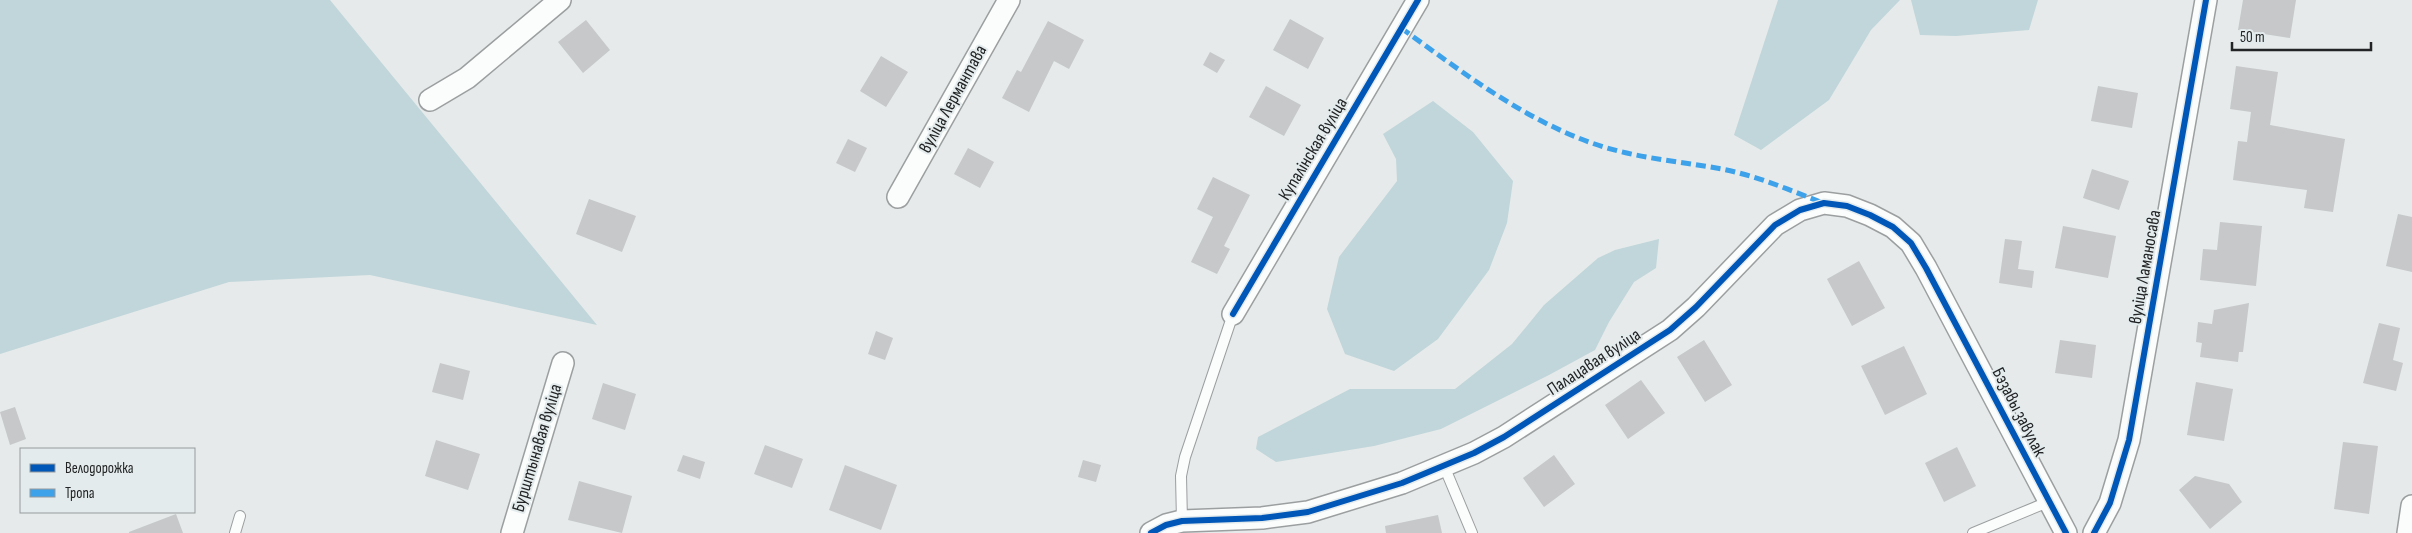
<svg xmlns="http://www.w3.org/2000/svg" width="2412" height="533" viewBox="0 0 2412 533" font-family="'Sofia Sans Condensed',sans-serif">
<style>
.green{fill:#c1d6da}
.building{fill:#c6c8c9}
.lines{fill:none;stroke-linecap:round;stroke-linejoin:round}
.lane-casing{stroke:#9c9fa0;stroke-width:12}
.street-casing{stroke:#9c9fa0;stroke-width:24}
.lane{stroke:#fbfcfc;stroke-width:10}
.street{stroke:#fbfcfc;stroke-width:21}
.quiet{stroke:#3ea2eb;stroke-width:5;stroke-dasharray:10 5;stroke-linecap:butt}
.cycleway-casing{stroke:#e4ebec;stroke-width:9}
.cycleway{stroke:#0057b8;stroke-width:6}
.labels{text-anchor:middle;dominant-baseline:central;stroke-width:4;stroke-linejoin:round;paint-order:stroke}
.street-label{font-size:18px;fill:#222425;stroke:#e4ebec}
</style>
<rect width="100%" height="100%" fill="#e6eaea"/>
<path class="green" d="M0 0H330L597 325 370 275 229 282 0 354Z
M1778 0H1900L1871 30 1829 100 1761 150 1734 135Z
M1911 0H2038L2029 30 1956 36 1920 35Z
M1433 101 1473 132 1513 181 1507 223 1489 270 1438 339 1394 371 1345 354 1327 309 1339 257 1397 181 1396 159 1383 134Z
M1659 239 1656 268 1634 282 1609 322 1595 350 1549 375 1441 429 1374 446 1276 462 1256 449 1258 437 1350 389H1455L1512 344 1544 305 1598 258 1615 250Z"/>
<path class="building" d="M2243 0H2296L2290 38 2238 30Z
M1290 19 1324 38 1308 69 1273 50Z
M586 20 610 50 583 73 558 42Z
M1048 21 1084 40 1069 69 1054 61 1029 112 1002 98 1017 70 1021 72Z
M1210 52 1225 60 1217 73 1203 65Z
M881 56 908 72 886 107 860 91Z
M2236 66 2278 72 2270 125 2345 139 2333 212 2304 208 2307 190 2233 180 2238 141 2247 142 2251 112 2230 109Z
M1266 86 1301 105 1284 136 1249 117Z
M2098 86 2138 93 2132 128 2091 121Z
M848 139 867 148 855 172 836 163Z
M968 148 994 162 980 188 954 174Z
M2092 169 2129 181 2119 210 2083 198Z
M1213 177 1250 195 1224 246 1230 249 1217 274 1191 262 1213 217 1197 209Z
M589 199 636 216 622 252 576 234Z
M2398 214 2412 217V272L2386 266Z
M2220 222 2262 226 2256 286 2200 280 2203 249 2217 250Z
M2063 226 2116 236 2108 278 2055 268Z
M2005 239 2022 241 2018 269 2034 271 2032 288 1999 283Z
M1859 261 1885 308 1852 326 1827 279Z
M2249 303 2243 352H2239L2238 362 2200 357 2202 343 2196 342 2198 322 2212 324 2214 310Z
M2379 323 2400 328 2393 360 2403 363 2396 391 2363 383Z
M876 331 893 338 885 360 868 354Z
M1704 340 1732 385 1705 402 1677 357Z
M2060 340 2096 345 2092 378 2055 373Z
M1904 346 1927 394 1885 415 1861 366Z
M440 363 470 371 463 400 432 392Z
M1641 380 1665 413 1628 439 1605 405Z
M2196 382 2233 389 2224 441 2187 435Z
M603 383 636 394 625 430 592 419Z
M15 407 26 439 10 445 0 412Z
M436 440 480 454 468 490 425 476Z
M2343 442 2378 446 2369 514 2334 509Z
M765 445 803 459 792 488 754 474Z
M1957 447 1976 486 1944 502 1925 463Z
M683 455 705 462 700 479 677 471Z
M1554 455 1575 484 1544 507 1523 478Z
M1083 460 1101 465 1096 482 1078 477Z
M845 465 897 485 881 530 829 510Z
M2195 476 2229 484 2242 502 2210 529 2179 490Z
M579 481 632 496 622 533 568 520Z
M176 514 183 533H129V532Z
M1438 515 1442 533H1386L1385 526Z"/>
<g class="lines">
<defs>
<path id="lane" d="M1444 466 1472 533
M1182 521 1181 476 1185 457 1233 314
M235 533 240 516
M1973 533 2048 502"/>
<path id="street" d="M430 100 467 78 560 0
M898 197 1009 0
M1233 314 1418 0
M512 533 563 363
M1151 533 1166 525 1182 521 1262 518 1308 512 1402 483 1474 453 1504 437 1670 330 1696 307 1775 225 1800 210 1824 203 1847 206 1870 215 1893 227 1911 243 1926 268 2066 533
M2094 533 2110 503 2129 440 2206 0
M2408 533 2412 506"/>
</defs>
<use href="#lane" class="lane-casing"/>
<use href="#street" class="street-casing"/>
<use href="#lane" class="lane"/>
<use href="#street" class="street"/>
<path class="quiet" d="M1401 28C1461 71 1520 117 1589 142 1632 158 1678 161 1722 169 1757 176 1790 190 1823 203"/>
<defs>
<path id="cycleway" d="M1233 314 1418 0
M1151 533 1166 525 1182 521 1262 518 1308 512 1402 483 1474 453 1504 437 1670 330 1696 307 1775 225 1800 210 1824 203 1847 206 1870 215 1893 227 1911 243 1926 268 2066 533
M2094 533 2110 503 2129 440 2206 0"/>
</defs>
<use href="#cycleway" class="cycleway-casing"/>
<use href="#cycleway" class="cycleway"/>
</g>
<g class="labels">
<g class="street-label">
<text transform="translate(953 99) rotate(-61)">вуліца Лермантава</text>
<text transform="translate(1313 149) rotate(-59)">Купалінская вуліца</text>
<text transform="translate(2145 267) rotate(-80)">вуліца Ламаносава</text>
<text transform="translate(1594 362) rotate(-33)">Палацавая вуліца</text>
<text transform="translate(2019 412) rotate(63)">Бэзавы завулак</text>
<text transform="translate(537 448) rotate(-73)">Бурштынавая вуліца</text>
</g>
</g>
<rect x="20" y="448" width="175" height="65" fill="#e4ebec" stroke="#969b9c"/>
<rect x="30" y="464" width="25" height="8" fill="#0057b8" stroke="#969b9c"/>
<text x="65" y="473" font-size="15" fill="#222425">Велодорожка</text>
<rect x="30" y="489" width="25" height="8" fill="#3ea2eb" stroke="#969b9c"/>
<text x="65" y="498" font-size="15" fill="#222425">Тропа</text>
<path d="M2232 42v8h139v-8" fill="none" stroke="#222425" stroke-width="2.5"/>
<text x="2240" y="42" font-size="15" fill="#222425" stroke="#e4ebec" stroke-width="4" paint-order="stroke">50 m</text>
</svg>
